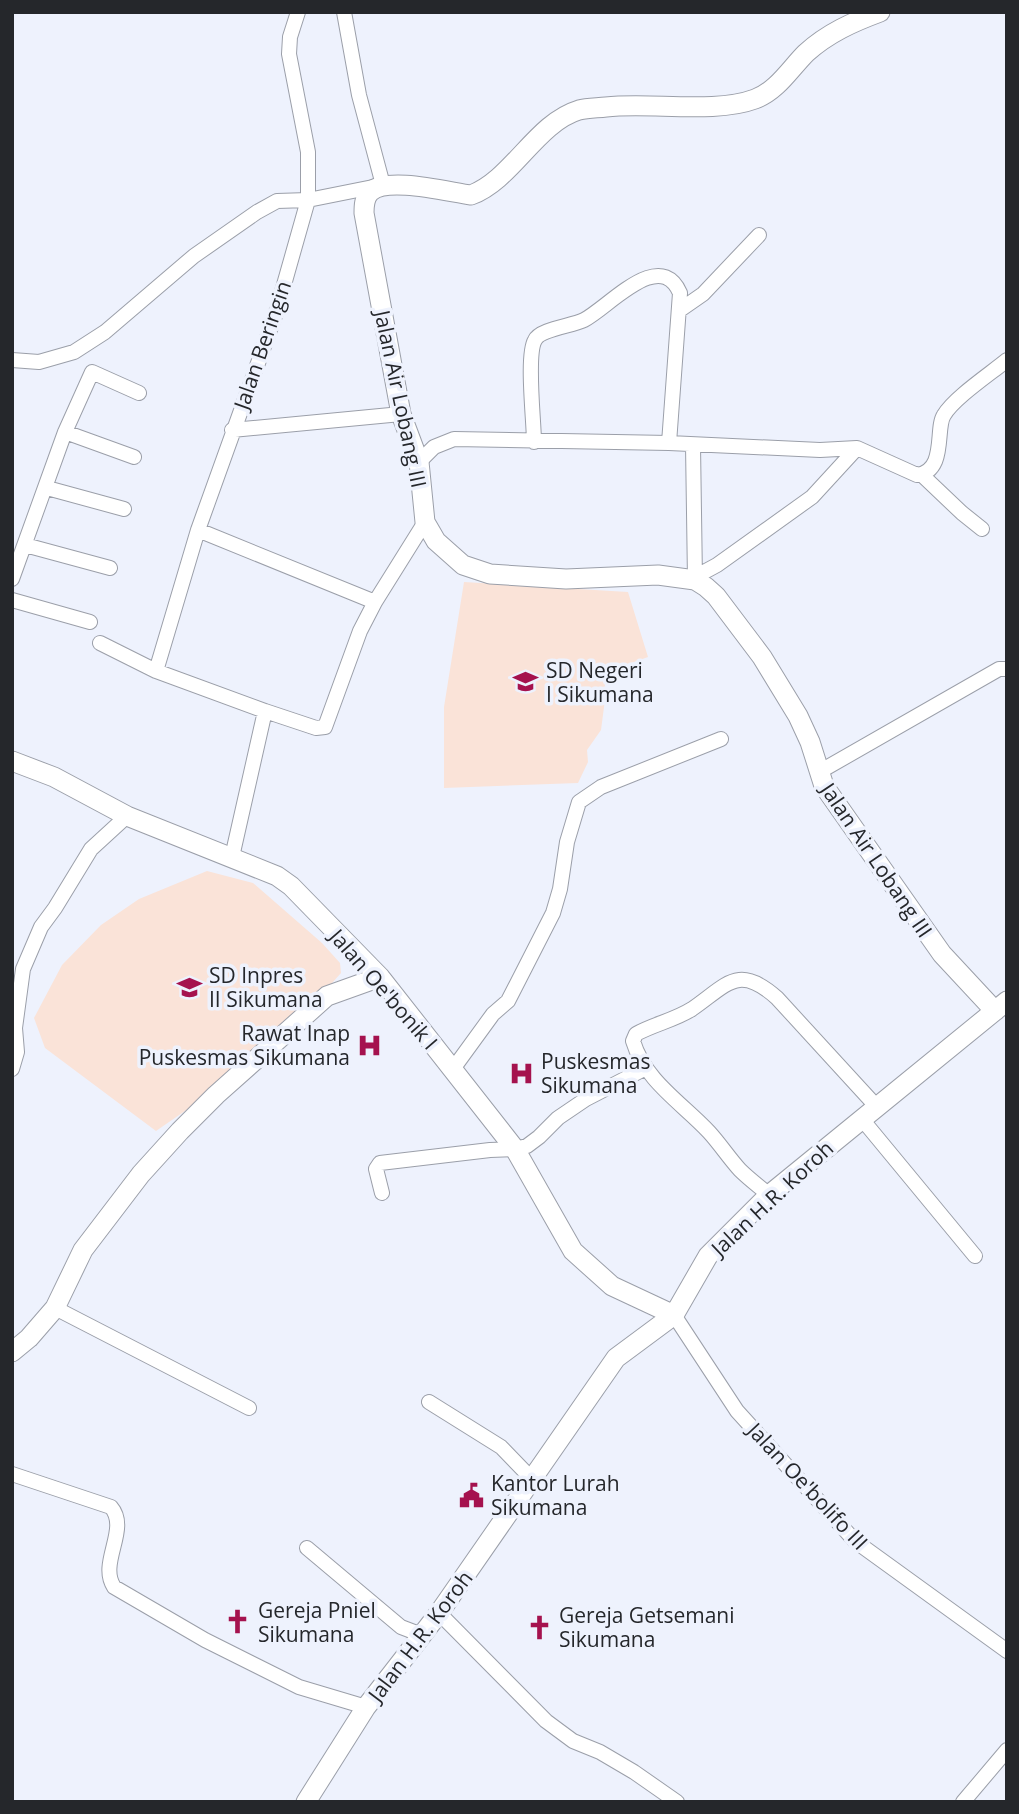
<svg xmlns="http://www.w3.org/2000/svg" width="1019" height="1814" viewBox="0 0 1019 1814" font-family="'Open Sans',sans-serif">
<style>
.education{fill:#fae3d8}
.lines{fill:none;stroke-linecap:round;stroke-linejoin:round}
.street-casing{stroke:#9b9fa9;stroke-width:16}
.secondary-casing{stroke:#9b9fa9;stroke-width:21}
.street{stroke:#fff;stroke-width:14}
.secondary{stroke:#fff;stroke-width:19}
.labels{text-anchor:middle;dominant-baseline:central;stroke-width:7;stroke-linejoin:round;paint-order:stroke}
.street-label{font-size:21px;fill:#25272b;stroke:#eef2fd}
.poi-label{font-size:21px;fill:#25272b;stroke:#eef2fd;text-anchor:start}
</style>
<rect width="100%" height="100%" fill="#eef2fd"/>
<path class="education" d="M464 582 628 592 648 657 603 673 606 692 601 730 587 750 588 762 578 783 444 788V707Z
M207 871 253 883 322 943 340 963 341 973 316 1001 198 1102 156 1131 45 1048 34 1018 62 965 101 925 139 899Z"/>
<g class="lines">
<defs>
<path id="street" d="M680 310 703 294 759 235
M12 360 39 362 74 352 105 332 194 256 257 212 277 201 308 200 383 185 359 95 344 12
M232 430 401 414
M65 432 134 457
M534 442C534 421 526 355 535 340 540 329 572 326 584 320 609 307 660 247 680 293L669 443
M693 445 695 580
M419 462 434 447 454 439 669 443 820 450 857 448 917 475C947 471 935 428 944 415 954 398 990 374 1007 360
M922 475 962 513 982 529
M47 488 124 509
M198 530 375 602
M25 545 110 568
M693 578 717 565 812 497 857 448
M12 579 65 432 92 372 139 393
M12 600 90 622
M100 643 156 671 265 711
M156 671 198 530 276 313 308 200V152L289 54 290 37 298 12
M819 772 999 669H1007
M232 857 265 711 316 728 325 727 360 631 375 602 425 522
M12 1069 17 1052 15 1028 23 969 41 927 55 908 91 849 127 816
M453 1069 493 1014 508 1001 553 913 560 889 567 842 579 802 601 787 721 739
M861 1118 975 1256
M382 1193 376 1169 380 1163 490 1150 515 1149 527 1146 539 1137 558 1118 586 1099 646 1068
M769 1195C760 1187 749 1179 740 1170 729 1158 720 1144 709 1132 682 1103 645 1081 633 1041L636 1034C654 1024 675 1020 692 1009 727 985 738 963 777 998L876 1106
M55 1308 249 1408
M674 1315 737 1411 855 1541 1007 1651
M429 1402 501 1447 531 1478
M12 1474 111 1507C130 1529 98 1563 114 1587L205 1640 299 1687 366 1707
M307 1548 401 1627 422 1635
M439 1613 546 1721 573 1741 600 1752 634 1772 677 1802
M963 1802 1007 1750"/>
<path id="secondary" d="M880 12C853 22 828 33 806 53 790 69 777 91 755 99 715 114 650 102 606 107 597 108 587 108 579 110 536 123 512 180 471 195 448 192 387 176 370 192 364 198 364 206 364 213L401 414 419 462 425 522 436 541 463 565 490 574 566 579 658 575 695 580 706 587 716 596 762 657 798 716 810 742 824 786 942 954 995 1011
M12 761 54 777 127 816 277 876 291 886 380 977 515 1149 573 1251 612 1286 674 1315
M12 1352 29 1338 55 1308 83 1250 141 1174 180 1131 216 1095 327 996 380 977
M306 1802 366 1707 439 1613 616 1358 674 1315 708 1256 769 1195 1007 1001"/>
</defs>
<use href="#street" class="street-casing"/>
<use href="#secondary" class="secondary-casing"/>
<use href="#street" class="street"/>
<use href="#secondary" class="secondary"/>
</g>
<defs>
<symbol id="school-bare" viewBox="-9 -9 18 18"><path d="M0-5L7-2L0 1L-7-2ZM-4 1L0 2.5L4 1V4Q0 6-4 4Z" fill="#a5124e" stroke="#eef2fd" stroke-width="2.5" paint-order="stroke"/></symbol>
<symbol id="hospital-bare" viewBox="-9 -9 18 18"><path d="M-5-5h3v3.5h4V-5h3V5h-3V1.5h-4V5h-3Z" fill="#a5124e" stroke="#eef2fd" stroke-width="2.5" paint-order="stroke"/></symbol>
<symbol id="civic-bare" viewBox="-9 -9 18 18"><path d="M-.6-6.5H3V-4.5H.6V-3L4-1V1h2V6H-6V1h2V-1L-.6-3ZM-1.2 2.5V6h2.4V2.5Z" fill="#a5124e" stroke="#eef2fd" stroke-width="2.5" paint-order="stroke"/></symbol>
<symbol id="church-bare" viewBox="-9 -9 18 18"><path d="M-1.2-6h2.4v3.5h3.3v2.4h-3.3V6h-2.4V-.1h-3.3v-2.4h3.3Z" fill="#a5124e" stroke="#eef2fd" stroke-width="2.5" paint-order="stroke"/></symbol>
</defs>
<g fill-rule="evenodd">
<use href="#school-bare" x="508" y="664" width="35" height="35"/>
<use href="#school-bare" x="172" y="970" width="35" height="35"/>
<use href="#hospital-bare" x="352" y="1028" width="35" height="35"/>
<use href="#hospital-bare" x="504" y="1056" width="35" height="35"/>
<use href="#civic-bare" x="454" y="1478" width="35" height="35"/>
<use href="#church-bare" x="220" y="1604" width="35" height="35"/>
<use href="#church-bare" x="522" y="1610" width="35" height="35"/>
</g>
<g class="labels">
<g class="street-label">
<text transform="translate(262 345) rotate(-71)">Jalan Beringin</text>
<text transform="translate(401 399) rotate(78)">Jalan Air Lobang III</text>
<text transform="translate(877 860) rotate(56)">Jalan Air Lobang III</text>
<text transform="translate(384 989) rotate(49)">Jalan Oe'bonik I</text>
<text transform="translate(772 1198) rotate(-43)">Jalan H.R. Koroh</text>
<text transform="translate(808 1486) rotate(47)">Jalan Oe'bolifo III</text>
<text transform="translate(420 1636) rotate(-53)">Jalan H.R. Koroh</text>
</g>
<g class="poi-label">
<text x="546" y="670">SD Negeri<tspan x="546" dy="24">I Sikumana</tspan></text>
<text x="209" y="975">SD Inpres<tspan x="209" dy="24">II Sikumana</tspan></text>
<text x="350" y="1033" text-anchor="end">Rawat Inap<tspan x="350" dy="24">Puskesmas Sikumana</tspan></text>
<text x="541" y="1061">Puskesmas<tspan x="541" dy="24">Sikumana</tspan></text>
<text x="491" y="1483">Kantor Lurah<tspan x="491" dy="24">Sikumana</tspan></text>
<text x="258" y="1610">Gereja Pniel<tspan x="258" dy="24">Sikumana</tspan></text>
<text x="559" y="1615">Gereja Getsemani<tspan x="559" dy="24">Sikumana</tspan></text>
</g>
</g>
<rect width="1019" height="1814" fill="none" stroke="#25272b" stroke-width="28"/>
</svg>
